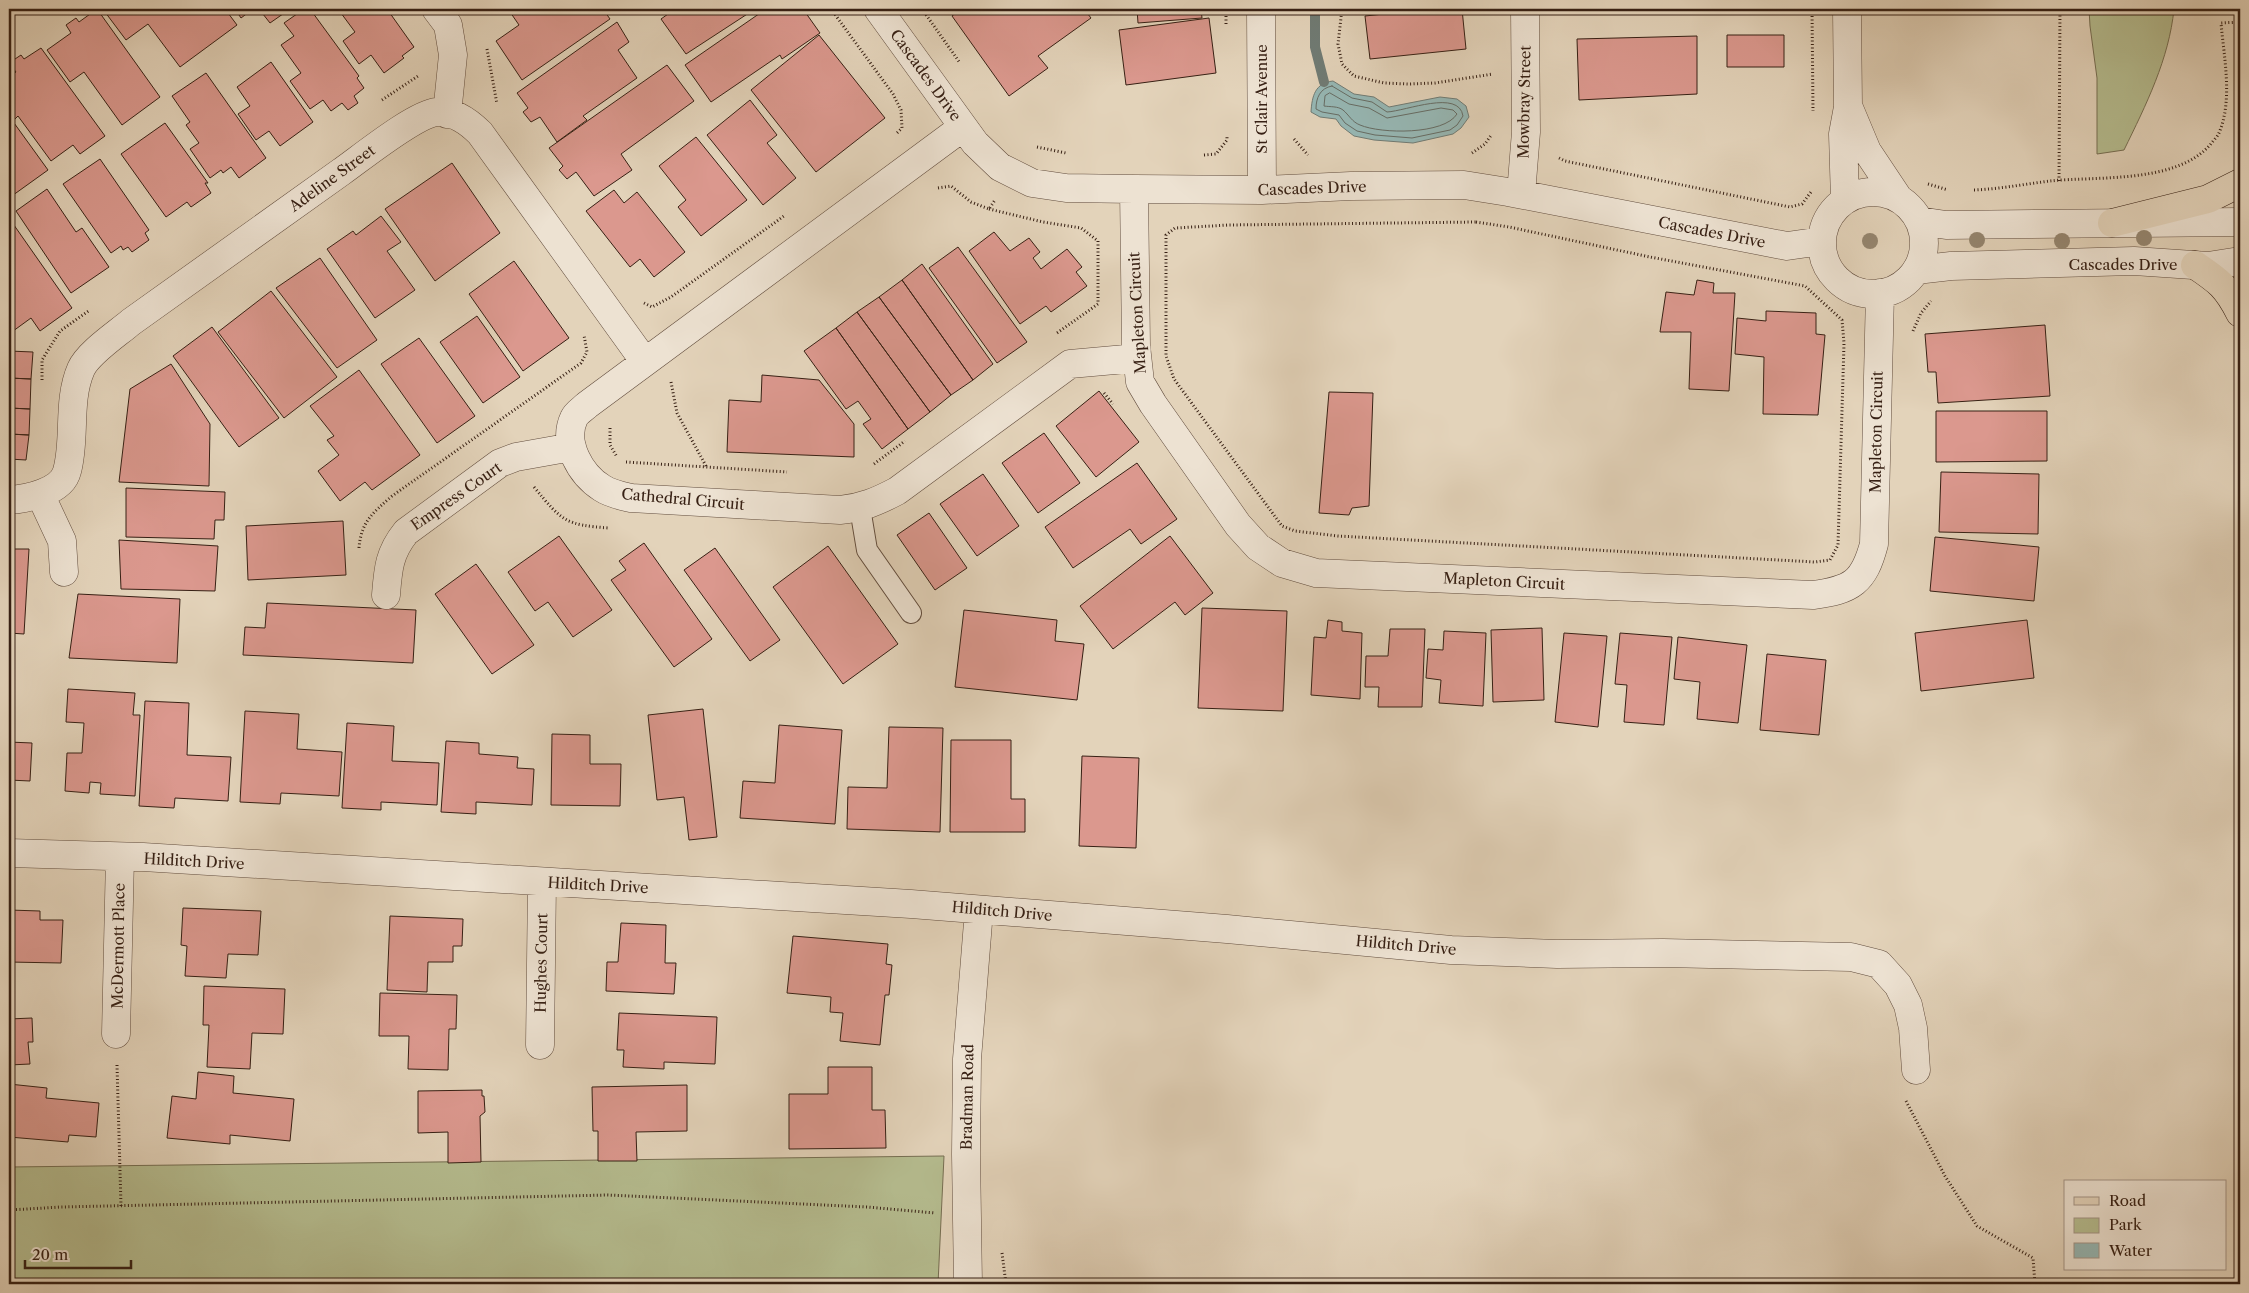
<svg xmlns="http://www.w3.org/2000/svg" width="2249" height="1293" viewBox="0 0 2249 1293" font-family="'Libre Caslon Text',serif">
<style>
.green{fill:#b5bc8f;stroke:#766e52}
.water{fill:#96b7b4;stroke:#707b74}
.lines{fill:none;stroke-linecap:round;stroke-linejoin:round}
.shore{stroke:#666c64;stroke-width:1}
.stream{stroke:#707b74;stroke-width:10}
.building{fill:#db988e;stroke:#372014}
.lane-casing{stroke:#624d3e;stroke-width:22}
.street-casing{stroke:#624d3e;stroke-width:29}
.primary-casing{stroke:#372014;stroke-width:29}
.path{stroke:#372014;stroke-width:3;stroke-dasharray:1 2.5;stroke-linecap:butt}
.lane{stroke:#ede2d2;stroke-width:20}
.street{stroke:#ede2d2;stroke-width:28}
.primary{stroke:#e3d3ba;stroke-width:28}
.tree{fill:#958670}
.labels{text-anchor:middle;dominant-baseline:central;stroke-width:4.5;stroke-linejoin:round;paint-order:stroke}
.street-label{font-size:15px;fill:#372014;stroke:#ede2d2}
</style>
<rect width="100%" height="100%" fill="#e3d3ba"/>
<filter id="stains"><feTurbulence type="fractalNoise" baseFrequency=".004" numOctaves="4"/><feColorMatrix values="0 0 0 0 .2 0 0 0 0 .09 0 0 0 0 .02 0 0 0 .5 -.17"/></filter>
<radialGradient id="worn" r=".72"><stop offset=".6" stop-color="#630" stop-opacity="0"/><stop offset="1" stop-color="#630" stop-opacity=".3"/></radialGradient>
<path class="green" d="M2089 9H2174C2169 59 2146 105 2124 150L2097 154V78L2090 26Z
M944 1156 938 1284H9V1167Z"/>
<path class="water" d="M1333 81 1354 94 1374 97 1389 107 1440 97 1457 99 1466 106 1469 117 1461 128 1453 134 1413 143 1374 140 1354 136 1341 126 1336 119 1320 117 1311 112C1312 96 1315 83 1333 81Z"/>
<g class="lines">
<path class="shore" d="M1332 86 1352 98 1372 102 1387 112C1406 111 1459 89 1463 116L1457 125 1450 130 1412 138 1375 135 1357 131 1345 123 1339 115 1322 112 1316 109C1316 98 1320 88 1332 86Z
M1330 93 1349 104 1369 108 1387 118 1441 108 1453 110 1457 114C1444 135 1381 134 1360 125 1352 122 1349 115 1343 110 1338 106 1330 107 1324 106L1325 96Z"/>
<path class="stream" d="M1315 9V47L1324 82"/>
</g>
<path class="building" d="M97 9 160 97 122 125 84 72 70 82 47 50 71 33 66 25 76 18 79 22Z
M110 9H225L237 25 180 67 148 24 126 40 105 12Z
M235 9H253L241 18Z
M259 9H290L270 23Z
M304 9H310L359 76 357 78 364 88 354 96 358 103 348 110 342 103 331 111 323 100 310 109 290 81 301 73 281 45 294 36 284 23Z
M338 9H387L414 47 402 56 404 58 384 73 371 55 359 64 343 41 355 32Z
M508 9H603L610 19 522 80 496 41 519 25Z
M675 9H755L686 54 661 19Z
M766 9H803L820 33 782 59 780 55 711 102 685 65Z
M961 9H1084L1091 18 1038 56 1048 68 1009 96 952 16Z
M1137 9H1201L1202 18 1138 23Z
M1430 9H1462L1466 49 1370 59 1365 16Z
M1209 18 1216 73 1126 85 1119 30Z
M617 22 629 42 618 50 637 78 583 116 587 120 557 142 540 117 531 122 523 112 528 108 517 93Z
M819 35 885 118 816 172 751 90Z
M1727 35H1784V67H1727Z
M1697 36V94L1579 100 1577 39Z
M41 48 105 136 80 154 73 145 51 161 18 116 15 119 9 110V77L16 72 9 63 21 55 24 59Z
M271 62 313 122 280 146 269 131 256 140 238 114 250 106 237 87Z
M667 65 694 101 621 154 632 170 594 196 576 172 567 179 559 170 563 166 549 148Z
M206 73 266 158 239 178 231 167 223 173 221 170 210 178 190 149 199 143 186 125 190 122 172 96Z
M750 100 777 135 767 143 796 178 763 205 707 135Z
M9 116 48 170 9 198Z
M165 123 208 183H205L211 193 191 207 187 202 166 217 121 154Z
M696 137 747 200 701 236 678 207 686 200 659 166Z
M100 159 149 230 145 233 149 240 132 252 128 247 123 250 121 246 111 253 63 184Z
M452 163 500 233 435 281 385 209Z
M47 189 76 232 82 228 109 267 71 293 16 211Z
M614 190 624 203 637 192 685 252 654 277 640 259 630 267 586 211Z
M381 216 401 242 387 251 415 290 375 318 327 249 353 231 356 235Z
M9 218 72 308 40 331 31 318 9 334Z
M994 232 1010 251 1029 238 1040 252 1033 258 1041 269 1067 249 1082 267 1076 272 1087 286 1051 312 1046 306 1020 324 969 251Z
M958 247 1027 342 997 363 929 268Z
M320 258 377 340 337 368 276 288Z
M514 261 569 338 523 371 469 294Z
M922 264 993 364 973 380 902 280Z
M902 280 973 380 951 395 879 297Z
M1697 280 1714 283 1713 293H1735L1729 391 1689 389 1691 332H1660L1666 292 1694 295Z
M271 291 337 377 284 418 218 332Z
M879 297 951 395 930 412 857 312Z
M1766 311 1816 313V334L1825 335 1818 415 1763 414 1764 357 1735 354 1737 318 1766 321Z
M857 312 930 412 908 429 836 328Z
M477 316 520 377 483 403 440 342Z
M2045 325 2050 396 1938 403 1936 372H1928L1925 334Z
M212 327 279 418 239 447 173 356Z
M836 328 908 429 882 449 863 424 871 419 858 401 846 409 804 351Z
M419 338 475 416 437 443 381 364Z
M9 351 33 352 31 379 9 378Z
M171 364 210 424 209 486 119 482 130 389Z
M359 370 420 455 372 490 365 482 340 501 318 471 339 455 327 440 334 436 310 406Z
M762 375 819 380 854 424V457L727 452 729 400 761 402Z
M9 378 31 379 30 409 9 408Z
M1099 391 1139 442 1096 477 1056 426Z
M1329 392 1373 393 1369 506 1352 508 1349 515 1319 513Z
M9 408 30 409 29 435 9 434Z
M1936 411H2047V461L1936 462Z
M1044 433 1080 483 1038 513 1002 463Z
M9 434 29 435 26 460 9 459Z
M1137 463 1177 519 1141 544 1130 529 1073 568 1045 527Z
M1941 472 2039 474 2038 534 1939 532Z
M983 474 1019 526 977 556 940 504Z
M126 488 225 492 224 520H215L214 539 126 537Z
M929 513 967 568 935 590 897 535Z
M343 521 346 575 248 580 246 526Z
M559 536 612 610 573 637 548 602 535 611 508 572Z
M1170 536 1213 593 1185 615 1175 602 1113 649 1080 606Z
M1935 537 2039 547 2034 601 1930 591Z
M119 540 218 546 215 591 121 589Z
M644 543 712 639 674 667 611 580 626 570 619 561Z
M828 546 898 644 843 684 773 587Z
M715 548 780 640 750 661 684 570Z
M9 549H29L24 634 9 633Z
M476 564 534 645 492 674 435 594Z
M78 594 180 599 177 663 69 658Z
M267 603 416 610 413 663 243 655 245 627 265 628Z
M1202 608 1287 611 1283 711 1198 708Z
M964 610 1057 620 1055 641 1084 644 1077 700 955 687Z
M1328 620 1342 622V631L1362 633 1360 699 1311 695 1314 637 1326 638Z
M2027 620 2034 678 1921 691 1915 633Z
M1542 628 1544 700 1493 702 1491 630Z
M1390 629H1425L1422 707H1378L1379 687H1365L1366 656H1388Z
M1444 631 1486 633 1483 706 1439 703 1441 680 1426 678 1428 649 1443 650Z
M1564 633 1607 636 1598 727 1555 722Z
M1620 633 1672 637 1664 725 1624 722 1627 685 1615 684Z
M1678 637 1747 645 1738 723 1697 719 1700 682 1674 679Z
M1767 654 1826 660 1819 735 1760 730Z
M68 689 135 693 133 715H140L135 796 100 794 101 783 90 782 89 793 65 791 67 753H82L84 723 66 722Z
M145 701 189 703 187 755 231 757 228 801 175 798 174 808 139 806Z
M703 709 717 837 689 840 684 797 657 800 648 715Z
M245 711 299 714 297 749 342 752 339 796 281 793 280 804 240 802Z
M347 723 394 726 392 761 439 763 437 805 381 802V810L342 808Z
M779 725 842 730 835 824 740 818 743 781 775 783Z
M889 727 943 728 940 832 847 829 848 787 887 788Z
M552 734 590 735V764H621L620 806 551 805Z
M951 740H1011V799H1025V832H950Z
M446 741 479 743V754L518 757 517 768 534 769 532 805 476 802V814L441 812Z
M9 742 32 743 30 781 9 780Z
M1082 756 1139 758 1136 848 1079 846Z
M183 908 261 911 258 955 228 954 226 978 185 976 187 946 181 945Z
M9 910 40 911V920H63L61 963 9 962Z
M390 916 463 919 462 946H453V962H428L427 992 387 990Z
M621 923 666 925 665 963H676L674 994 606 991 607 962H618Z
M793 936 888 944 886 964 892 965 889 995H885L880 1045 840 1041 843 1013 830 1012 831 997 787 993Z
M204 986 285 989 283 1034 252 1033 250 1069 207 1067 209 1025H203Z
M380 993 457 995 456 1029H449L448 1070 408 1069 409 1036H379Z
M619 1013 717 1017 715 1064 664 1062V1069L623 1067 624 1050H617Z
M32 1018 33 1042H28L30 1064 9 1065V1019Z
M828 1067H872V1110H885L886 1148 789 1149V1094H828Z
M198 1072 234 1076 233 1093 294 1099 290 1141 230 1135V1144L167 1138 172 1096 196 1099Z
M9 1084 47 1088 46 1098 99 1103 96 1137 69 1135 68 1142 9 1137Z
M687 1085V1131L636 1132 637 1161H598V1131H593L592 1087Z
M482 1090V1096H484L485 1112 480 1116 481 1162 448 1163V1132L418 1133V1091Z"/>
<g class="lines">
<defs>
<path id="lane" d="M860 508 867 550 911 613"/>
<path id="street" d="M436 9 448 25 453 55 447 114
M878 9 975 143 1000 167 1032 183 1066 188 1134 189 1262 190 1351 186 1464 185 1508 192 1787 246 1822 241
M1261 9 1262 190
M1849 108 1867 151 1899 199
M963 127 587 405C583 409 576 413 574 418 562 443 581 475 602 488 611 494 622 496 631 498L840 510C862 508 878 501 897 491L1070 364 1137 358
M1134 189 1136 346 1140 382 1153 404 1238 525 1258 547 1282 563 1316 573 1813 595C1852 590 1864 582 1874 544L1880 293
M1822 243a51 51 0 1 1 102 0a51 51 0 1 1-102 0Z
M1521 194 1526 132 1525 9
M1845 200 1843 134 1848 107 1847 9
M1919 221 1946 225 2240 222
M1916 270 1951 266 2134 261 2208 266 2240 261
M40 494 62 541 64 572
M9 500C26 499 62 492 67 471 76 439 67 401 81 369 88 353 117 334 131 322 201 272 271 222 341 172 361 158 415 114 437 112 454 111 470 123 480 133L645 362
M386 595C388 569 389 553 406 532L500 463 516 457 572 447
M9 853 143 857 911 904 1227 929 1451 950 1557 954 1663 953 1851 957 1879 964 1898 985 1908 1005 1913 1028 1916 1070
M116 1034 120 857
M540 1045 542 882
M968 1284 966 1154 967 1059 979 910"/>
<path id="primary" d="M2112 223 2208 199 2240 183
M2195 265C2219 281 2227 287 2240 313"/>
</defs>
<use href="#lane" class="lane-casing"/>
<use href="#street" class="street-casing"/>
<use href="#primary" class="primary-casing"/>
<path class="path" d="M831 9 893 94 901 110 902 128 897 133
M922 9 960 63
M1226 9V25
M1342 9 1338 44 1342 64 1354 76 1384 83 1408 84 1435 83 1493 74
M1812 9 1813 111
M487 49 497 104
M382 100 418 76
M1294 139 1308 155
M1037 147 1066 153
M1472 153 1485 144 1492 134
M1204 155 1216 154 1227 140V136
M1559 158 1565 161 1790 207 1802 204 1811 192
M2059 181 2060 9
M1928 184 1948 190
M938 188 951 186 971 202 989 209 995 200
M1974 190C2000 189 2025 184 2050 181 2097 176 2175 184 2210 145 2213 141 2217 137 2219 133 2233 100 2224 58 2221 23L2240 22
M989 209 1043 222 1081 228 1098 241V304L1057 333
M1476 222 1509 227 1650 257 1805 286 1842 320 1844 343 1838 545 1830 560 1815 562 1338 536 1295 531 1282 526 1174 379 1166 356V235L1175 228 1229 225Z
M644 303 652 307 671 297 784 216
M1913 331 1921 313 1931 301
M42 380V360L60 331 90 310
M671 382 677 413 706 466
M1104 393 1113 404
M610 428V445L617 457
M626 462 787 472
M874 464 905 441
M534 487C562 521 565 525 609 528
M359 548C361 521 374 512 392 496L581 363 587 352 584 335
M117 1065 121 1206
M1906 1101 1945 1176 1977 1226 2033 1258 2035 1284
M9 1210 61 1207 608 1195 867 1207 935 1213
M1002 1253 1006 1284"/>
<use href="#lane" class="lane"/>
<use href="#street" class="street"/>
<use href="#primary" class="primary"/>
</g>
<g class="tree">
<circle cx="2144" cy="238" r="8"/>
<circle cx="1977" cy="240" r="8"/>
<circle cx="1870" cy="241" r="8"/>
<circle cx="2062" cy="241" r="8"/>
</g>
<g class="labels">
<g class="street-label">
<text transform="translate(926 75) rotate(54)">Cascades Drive</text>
<text transform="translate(1261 99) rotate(-90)">St Clair Avenue</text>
<text transform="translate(1524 102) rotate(-89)">Mowbray Street</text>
<text transform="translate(332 178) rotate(-36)">Adeline Street</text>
<text transform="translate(1312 188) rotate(-2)">Cascades Drive</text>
<text transform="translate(1712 232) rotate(11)">Cascades Drive</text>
<text x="2123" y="264">Cascades Drive</text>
<text transform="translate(1137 313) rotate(-93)">Mapleton Circuit</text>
<text transform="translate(1876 432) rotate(-89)">Mapleton Circuit</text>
<text transform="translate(456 496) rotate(-35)">Empress Court</text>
<text transform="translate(683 499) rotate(5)">Cathedral Circuit</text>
<text transform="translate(1504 581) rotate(3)">Mapleton Circuit</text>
<text transform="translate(194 861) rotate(3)">Hilditch Drive</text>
<text transform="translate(598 885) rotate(3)">Hilditch Drive</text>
<text transform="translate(1002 911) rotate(5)">Hilditch Drive</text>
<text transform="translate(1406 945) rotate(5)">Hilditch Drive</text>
<text transform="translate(118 946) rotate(-89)">McDermott Place</text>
<text transform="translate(541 963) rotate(-89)">Hughes Court</text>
<text transform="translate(967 1097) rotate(-89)">Bradman Road</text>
</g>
</g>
<rect width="2249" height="1293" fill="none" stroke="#e3d3ba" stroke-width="30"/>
<rect x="10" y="10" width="2229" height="1273" fill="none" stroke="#372014" stroke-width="2.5"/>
<rect x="15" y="15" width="2219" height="1263" fill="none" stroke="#372014"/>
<rect x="2064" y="1180" width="162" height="90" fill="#ede2d2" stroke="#a49486"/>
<rect x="2074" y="1197" width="25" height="8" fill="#e3d3ba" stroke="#a49486"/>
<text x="2109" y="1206" font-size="15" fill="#372014">Road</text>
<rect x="2074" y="1218" width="25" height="15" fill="#b5bc8f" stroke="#a49486"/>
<text x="2109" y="1230" font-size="15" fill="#372014">Park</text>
<rect x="2074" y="1243" width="25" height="15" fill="#96b7b4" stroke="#a49486"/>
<text x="2109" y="1256" font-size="15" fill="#372014">Water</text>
<path d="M25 1260v8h106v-8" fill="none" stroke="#372014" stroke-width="2.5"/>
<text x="32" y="1260" font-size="15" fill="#372014" stroke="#ede2d2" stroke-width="4" paint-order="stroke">20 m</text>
<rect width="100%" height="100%" filter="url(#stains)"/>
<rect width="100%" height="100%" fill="url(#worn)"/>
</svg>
